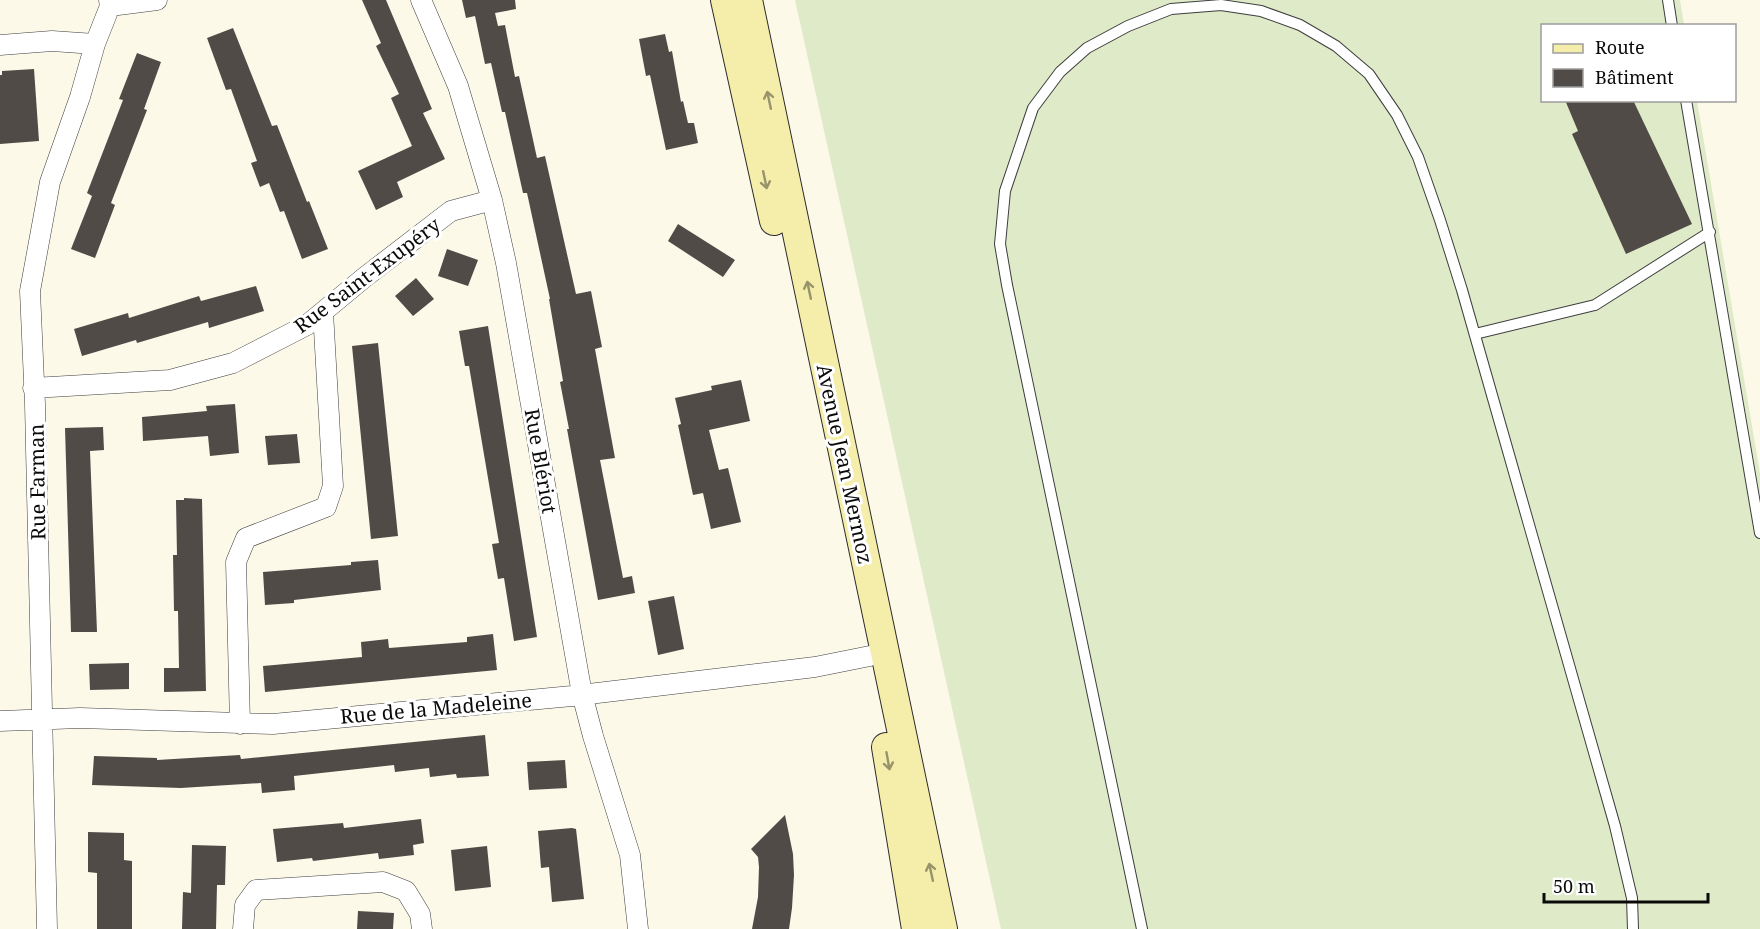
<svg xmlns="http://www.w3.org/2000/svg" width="1760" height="929" viewBox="0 0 1760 929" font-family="'Noto Serif',serif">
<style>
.pitch{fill:#deeac8}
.building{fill:#514b47}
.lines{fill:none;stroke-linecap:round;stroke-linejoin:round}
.service-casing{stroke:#3d3d3d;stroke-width:12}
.minor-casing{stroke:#3d3d3d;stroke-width:21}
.secondary-casing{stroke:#2c2c2c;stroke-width:30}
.service{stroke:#fff;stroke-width:10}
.minor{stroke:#fff;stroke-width:20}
.secondary{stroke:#f5eeab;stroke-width:28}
.oneway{stroke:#97936b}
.labels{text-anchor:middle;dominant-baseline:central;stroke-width:6;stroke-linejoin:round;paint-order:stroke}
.street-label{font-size:20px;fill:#0a0a0a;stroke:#fff}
</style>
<rect width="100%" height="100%" fill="#fcf9e9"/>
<path class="pitch" d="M795 0H1680L1684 25 1542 26V100L1697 101 1760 473V929H1001Z"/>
<path class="building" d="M362 0H386L432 109 423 113 445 159 397 182 403 197 376 210 358 171 412 146 391 98 399 94 376 46 381 43Z
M462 0H515L516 9 495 13 498 26 505 25 515 77 519 76 537 158 545 156 576 294 591 291 602 347 595 349 615 458 600 460 623 578 632 576 635 593 598 600 567 429H569L560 382 563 381 549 299H550L527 193H523L505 112H502L491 63 485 64 475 16 466 18Z
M233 28 272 126 277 125 307 202 309 201 328 249 302 259 284 211 280 212 269 183 260 187 251 163 257 161 231 89 226 90 207 38Z
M665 34 669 52 672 51 681 102 683 101 688 123H694L698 143 666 150 650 75 646 76 639 39Z
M137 53 161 62 144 109 147 110 111 203 115 205 95 258 71 249 92 196 87 193 123 100 119 99Z
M34 69 39 141 0 144V75H2V71Z
M1565 100H1633L1692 224 1626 254 1572 134 1578 131Z
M678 224 735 260 723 277 668 241Z
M447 249 478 260 468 286 438 276Z
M416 278 434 299 413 316 395 296Z
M256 286 264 311 209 328 208 322 137 343 136 340 82 356 74 329 128 313 129 318 199 296 201 301Z
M488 326 537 637 514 641 504 578 498 579 492 544 499 543 469 366H465L459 331Z
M378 343 398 536 371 539 352 346Z
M741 380 750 421 709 430 719 470 728 468 741 522 711 529 703 493 693 495 678 425 681 424 675 398 712 390 711 386Z
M235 404 239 453 210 456 208 436 143 441 142 417 207 411 206 406Z
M103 427 104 450 90 451 97 632H71L65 428Z
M297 434 300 463 268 465 265 436Z
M184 498 202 499 206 691 164 692V668H179L178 611H174L173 555H177L176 500H184Z
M378 560 381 590 294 600V603L265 605 263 572 351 565V562Z
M674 596 684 649 658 655 648 601Z
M493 634 497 670 265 692 263 666 362 657 361 642 388 639 389 648 467 642V637Z
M129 663V689L90 690 89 664Z
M485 735 489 776 457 778 456 774 430 777 429 768 395 772 394 765 294 776 295 790 262 793 261 783 181 788 92 785 94 756 157 758V760L240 755 241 759Z
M565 760 567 788 529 790 527 762Z
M785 815 793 854 794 875 792 908 789 929H752L758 897 759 867 758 857 751 849Z
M421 819 424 843 413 845 414 855 379 859 378 853 313 861 312 858 277 862 273 829 343 823 344 828Z
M572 828 576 829 584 899 552 902 549 867 541 868 538 831Z
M88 832 124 833V860L132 861V929H97V873L88 872Z
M192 845 226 846 225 885H217L216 929H182L183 892 191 893Z
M487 846 491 887 455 891 451 850Z
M358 911 394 913 393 929H357Z"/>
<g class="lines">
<defs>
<path id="service" d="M1668 0 1672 26
M1686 100 1760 533
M1475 334 1595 305 1710 232
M1142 929 1007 285 1000 244 1005 191 1033 108 1060 72 1087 48 1128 26 1171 9 1221 5 1261 11 1300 25 1336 46 1369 74 1397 115 1418 157 1440 220 1462 290 1615 826 1632 898 1633 929"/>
<path id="minor" d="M421 0 458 86 492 200 506 263 582 694 593 736 630 855 638 929
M110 6 157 0
M0 45 52 41 95 44
M33 388 170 380 233 363 307 325 365 277 451 211 492 200
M0 721 80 718 273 724 572 696 815 667 870 656
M240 724 236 562 246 538 326 507 333 486 323 312
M47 929 35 404 30 291 50 182 80 97 95 44 110 6 109 0
M243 929 245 905 256 890 383 882 406 891 420 914 422 929"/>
<path id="secondary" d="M725 0 774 221
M748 0 943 929
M886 747 916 929"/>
</defs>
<use href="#service" class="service-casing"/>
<use href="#minor" class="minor-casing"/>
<use href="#secondary" class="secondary-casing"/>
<use href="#service" class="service"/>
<use href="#minor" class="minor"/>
<use href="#secondary" class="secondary"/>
</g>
<defs><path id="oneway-shaft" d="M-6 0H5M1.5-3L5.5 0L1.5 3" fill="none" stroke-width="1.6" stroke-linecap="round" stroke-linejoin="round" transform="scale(1.5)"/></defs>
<g class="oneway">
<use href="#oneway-shaft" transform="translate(769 100) rotate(-102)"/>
<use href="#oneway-shaft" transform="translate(765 180) rotate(78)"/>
<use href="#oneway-shaft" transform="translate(809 290) rotate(-102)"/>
<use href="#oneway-shaft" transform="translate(888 761) rotate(80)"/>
<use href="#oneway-shaft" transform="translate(931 872) rotate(-102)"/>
</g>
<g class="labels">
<g class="street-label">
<text transform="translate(367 275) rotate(-37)">Rue Saint-Exupéry</text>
<text transform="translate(541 461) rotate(80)">Rue Blériot</text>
<text transform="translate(845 464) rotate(78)">Avenue Jean Mermoz</text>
<text transform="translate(37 482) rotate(-91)">Rue Farman</text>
<text transform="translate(436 708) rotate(-5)">Rue de la Madeleine</text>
</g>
</g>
<rect x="1541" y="24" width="195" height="78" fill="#ffffff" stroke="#9d9d9d" stroke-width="1.5"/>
<rect x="1553" y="44" width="30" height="9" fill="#f5eeab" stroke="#9d9d9d" stroke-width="1.5"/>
<text x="1595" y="54" font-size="18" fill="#0a0a0a">Route</text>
<rect x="1553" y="69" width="30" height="18" fill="#514b47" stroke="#9d9d9d" stroke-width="1.5"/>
<text x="1595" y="84" font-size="18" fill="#0a0a0a">Bâtiment</text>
<path d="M1544 893v9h164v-9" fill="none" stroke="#0a0a0a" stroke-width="3"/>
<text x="1553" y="893" font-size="18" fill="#0a0a0a" stroke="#ffffff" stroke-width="4.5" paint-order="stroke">50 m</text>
</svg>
